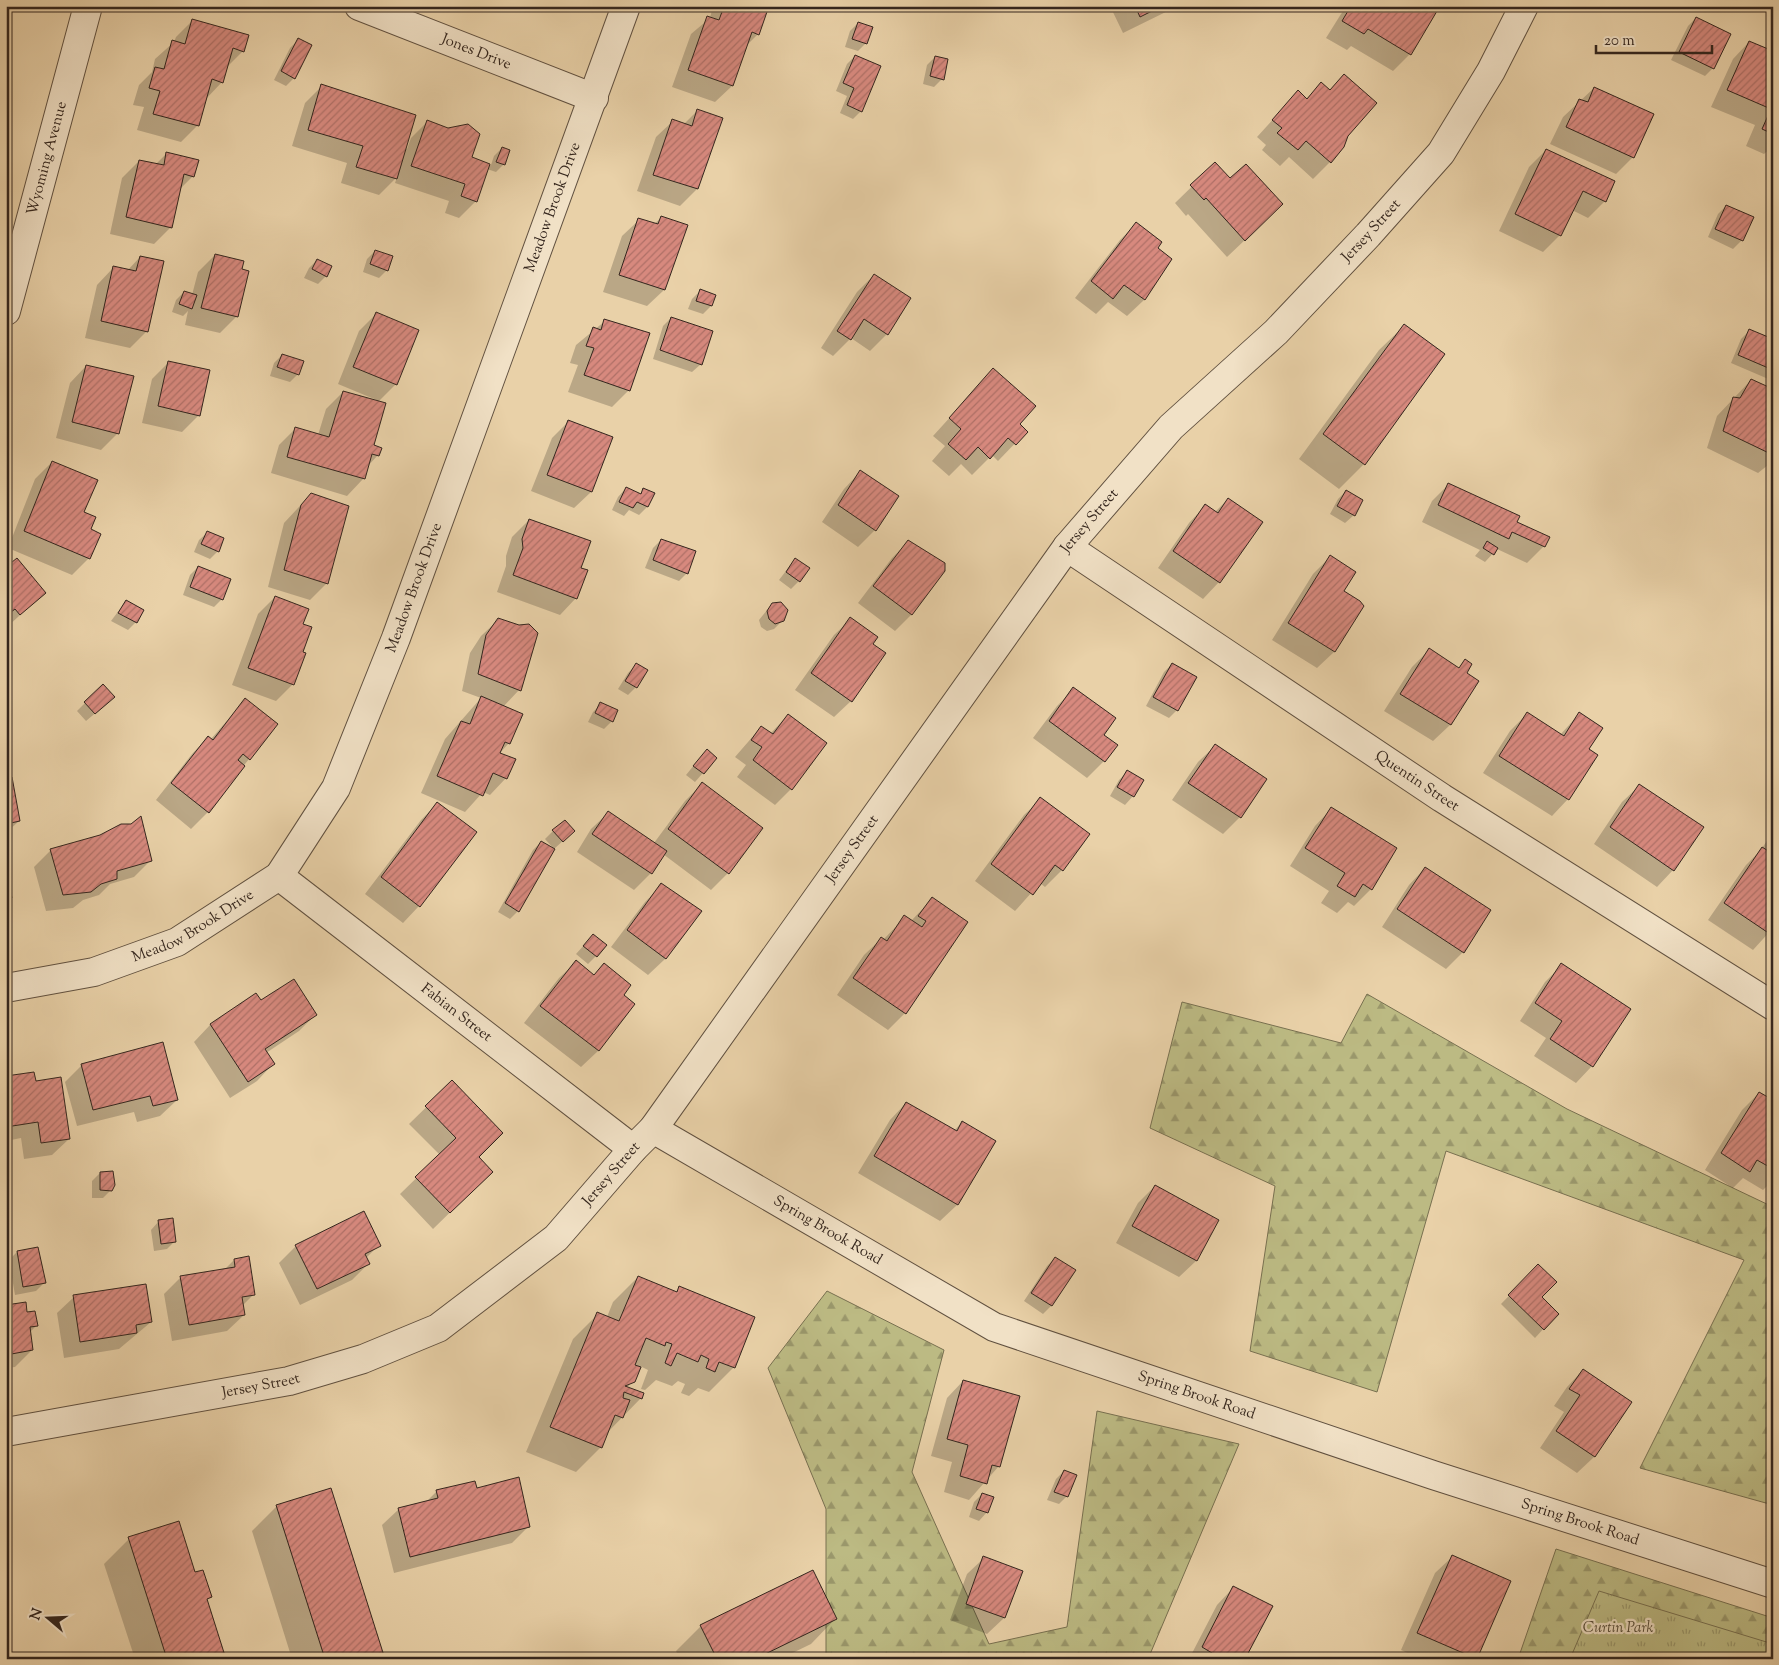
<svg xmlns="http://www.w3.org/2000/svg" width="1779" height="1665" viewBox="0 0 1779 1665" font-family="'Sorts Mill Goudy',serif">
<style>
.forest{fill:url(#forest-firs);stroke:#787050}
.park{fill:url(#park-tufts);stroke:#787050}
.shadow{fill:#0003}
.building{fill:url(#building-hatch);stroke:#34261e}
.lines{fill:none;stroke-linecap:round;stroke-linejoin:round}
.minor-casing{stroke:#615140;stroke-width:30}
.minor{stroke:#f1e1c6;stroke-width:28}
.labels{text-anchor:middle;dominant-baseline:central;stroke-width:4.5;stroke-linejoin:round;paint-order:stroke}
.street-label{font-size:15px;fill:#34261e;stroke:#f1e1c6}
.park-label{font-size:15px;font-style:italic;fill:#564b37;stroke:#f1e1c6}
</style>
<defs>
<pattern id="forest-firs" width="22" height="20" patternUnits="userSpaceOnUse" patternTransform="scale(1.25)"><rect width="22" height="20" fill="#bcba83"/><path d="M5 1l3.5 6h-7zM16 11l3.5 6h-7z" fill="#9a976b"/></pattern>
<pattern id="park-tufts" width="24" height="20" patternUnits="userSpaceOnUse" patternTransform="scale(1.25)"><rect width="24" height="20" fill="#bcba83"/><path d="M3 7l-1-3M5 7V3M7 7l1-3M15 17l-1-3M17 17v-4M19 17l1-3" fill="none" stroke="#9a976b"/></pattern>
<pattern id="building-hatch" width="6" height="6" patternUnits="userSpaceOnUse" patternTransform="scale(1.25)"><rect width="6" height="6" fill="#d7897e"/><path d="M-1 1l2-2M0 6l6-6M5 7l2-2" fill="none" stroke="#af7067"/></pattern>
</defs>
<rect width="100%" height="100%" fill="#e9d1a8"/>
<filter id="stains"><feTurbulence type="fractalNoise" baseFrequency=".004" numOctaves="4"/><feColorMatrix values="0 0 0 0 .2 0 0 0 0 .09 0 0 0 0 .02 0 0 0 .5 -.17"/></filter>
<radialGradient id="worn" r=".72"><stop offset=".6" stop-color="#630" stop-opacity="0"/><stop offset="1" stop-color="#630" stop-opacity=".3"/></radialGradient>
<path class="forest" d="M1367 994 1567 1109 1773 1207V1505L1640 1468 1744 1260 1446 1151 1377 1392 1250 1351 1275 1186 1150 1128 1182 1002 1341 1043Z
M827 1291 944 1350 912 1472 989 1644 1067 1627 1097 1411 1239 1444 1148 1659H826V1509L768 1368Z
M1556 1549 1773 1618V1659H1518Z"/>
<path class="park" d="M1599 1591 1773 1644V1659H1570Z"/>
<path class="shadow" d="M713 6H768L758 34 746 46 732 86 715 102 672 87 691 34 710 18Z
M1110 6H1178L1123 33Z
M1348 6H1439L1410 54 1393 71 1351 46 1347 50 1326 38 1341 14Z
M1696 18 1713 68 1705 76 1671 60 1688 26Z
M192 21 243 51 226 68 222 82 205 100 198 125 181 142 137 130 144 107 133 105 139 85 152 72 155 59 174 42 176 37Z
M858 23 866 43 858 51 845 47 850 31Z
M298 40 294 78 286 86 274 80 290 48Z
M1749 42 1773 52V146L1764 154 1746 146 1755 125 1711 107 1733 59Z
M855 56 861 111 853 119 840 113 847 96 836 91 847 64Z
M935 57 942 79 934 87 923 84 927 65Z
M1321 84 1347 136 1330 162 1313 179 1289 157 1280 166 1262 150 1266 145 1257 137 1298 92 1306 99Z
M322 86 405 148 407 149 411 138 427 122 448 129 470 158 491 165 494 156 502 148 504 164 496 172 487 169 476 201 459 218 445 213 449 201 395 183 397 177 379 195 341 183 347 163 292 146 305 103Z
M1594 88 1633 157 1616 174 1550 144 1563 117Z
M697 111 721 119 697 189 680 206 637 191 656 137 673 121 684 124Z
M1546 150 1605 201 1588 218 1572 210 1560 235 1543 252 1499 231 1529 167Z
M166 154 193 176 179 190 171 227 154 244 110 234 122 178 139 161 155 165Z
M1215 164 1265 221 1227 257 1188 214 1186 216 1175 203Z
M1726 206 1752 218 1741 241 1733 249 1708 237 1718 214Z
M661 218 664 290 647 306 603 292 622 236 639 220 654 224Z
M1136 224 1156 248 1170 259 1144 300 1127 316 1108 302 1096 314 1075 298 1120 240Z
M375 251 387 270 379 278 363 272 367 259Z
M215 255 237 316 220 333 185 325 188 311 183 316 172 312 176 300 184 292 192 295 198 272Z
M140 257 147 331 130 348 85 338 97 285 113 268 127 271Z
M317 260 326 276 318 284 304 278 309 268Z
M874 275 887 334 870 351 851 338 833 356 821 348 857 292Z
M700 291 715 295 711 306 703 314 688 309 692 299Z
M376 314 396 384 379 401 338 384 359 331Z
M671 318 701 364 692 372 653 359 663 326Z
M605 321 629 390 612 407 568 392 578 365 570 363 576 345Z
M1404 326 1364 464 1339 489 1299 459 1379 350Z
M1749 331 1773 340V381L1731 363 1741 339Z
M282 355 298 374 290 382 270 376 274 363Z
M169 362 199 415 182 432 142 423 152 379Z
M86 366 118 433 101 450 56 438 70 383Z
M993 370 1018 424 1026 432 998 461 992 455 972 475 961 464 949 476 932 461 945 446 933 436Z
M1751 380 1773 391V461L1758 473 1707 448 1717 416Z
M343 392 378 455 367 467 363 479 347 496 271 473 279 445 296 428 318 435 326 409Z
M569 421 612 438 591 492 574 508 531 491 552 438Z
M52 462 83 513 89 530V558L72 575 8 548 35 479Z
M860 472 875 530 858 547 822 522 844 489Z
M1449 484 1516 522 1544 546 1527 563 1497 549 1485 562 1475 556 1480 550 1422 522 1432 501Z
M626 488 639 495 644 490 653 494 647 507 639 515 629 510 624 516 612 510 618 497Z
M1346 491 1354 515 1345 523 1330 514 1338 499Z
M311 494 327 583 310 600 268 587 284 523Z
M1228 499 1219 582 1203 599 1158 568 1189 523 1205 506 1215 512Z
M529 520 580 569 576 598 560 615 497 592 506 566V556L512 537Z
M208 532 218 551 210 559 194 552 199 540Z
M661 540 687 573 679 581 645 568 653 548Z
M909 541 912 614 895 631 858 603 892 558Z
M1330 557 1343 592 1362 606 1334 652 1317 668 1272 640 1313 574Z
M795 559 799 581 791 589 779 580Z
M198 567 222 599 214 607 183 595 190 575Z
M6 568 44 593 6 628Z
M275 597 301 625V653L293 684 276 701 232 685 258 614Z
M126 601 136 622 128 630 111 621Z
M772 604 783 620 774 629 767 631 761 627 759 620Z
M851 619 871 645 851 701 834 717 795 690 834 635Z
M498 620 519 690 503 707 509 743 499 754 506 778 490 795 483 792 465 812 421 793 445 739 481 698 462 691 470 653 481 636Z
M1429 650 1458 669 1465 661V673L1477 681 1450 725 1433 741 1384 711 1412 667Z
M1172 664 1177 710 1169 718 1146 706 1164 672Z
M636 665V687L628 695 618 689 628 673Z
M1074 689 1102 735 1104 761 1087 778 1033 738 1057 706Z
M245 700 276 724 208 812 191 829 156 800 192 754 208 737 211 739Z
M85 703 105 705 86 721 77 711Z
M601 704 612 721 604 729 588 722 593 712Z
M1527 714 1560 735 1579 714 1588 750 1568 799 1552 816 1483 773 1510 731Z
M788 715 791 789 775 805 737 777 746 765 735 757 761 727 770 734Z
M1215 746 1266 779 1240 817 1223 834 1172 800 1198 762Z
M716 758 695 782 686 775 699 759Z
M1127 772 1133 796 1125 805 1110 796 1119 780Z
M6 779 19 821 6 833Z
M702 784 761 828 728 873 711 890 663 854 651 873 634 890 577 852 591 829 608 813 654 843 685 801Z
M1639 786 1673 870 1657 887 1594 844 1622 802Z
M1041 799 1062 870 1045 887 1040 883 1015 911 975 881 1024 815Z
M437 804 419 906 403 923 365 894 421 820Z
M1331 809 1371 889 1354 906 1348 902 1337 913 1321 903 1329 891 1290 866 1315 826Z
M131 826 151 860 134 877 110 884 99 895 83 900 73 908 46 911 34 867 51 850Z
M553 831 565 839 554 849 545 839Z
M1773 832V928L1753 950 1708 920 1746 865 1760 851Z
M541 842 518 911 510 919 498 912 533 850Z
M1425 868 1463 952 1446 969 1382 927 1409 885Z
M662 885 700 911 665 959 648 975 611 947 645 902Z
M932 899 905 1013 888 1030 837 995 864 955 881 939 883 940 905 917 911 921Z
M593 935 596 956 588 964 576 954Z
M576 962 593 976 604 965 622 995 634 1004 598 1051 581 1067 524 1023 559 978Z
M1562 965 1592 1066 1576 1083 1534 1056 1546 1038 1520 1021 1545 982Z
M256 995 261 1002 315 1015 299 1031 266 1053 273 1064 257 1081 230 1098 194 1042 210 1025Z
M82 1065 177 1100 160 1116 137 1122 134 1112 77 1126 65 1082Z
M6 1078 35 1082 69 1139 52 1155 24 1159 21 1138 6 1141Z
M452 1082 475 1188 433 1229 400 1194 440 1155 409 1124Z
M1759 1093 1773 1102V1180L1763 1190 1743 1178 1733 1188 1705 1170 1742 1110Z
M906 1103 954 1131 962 1122 994 1141 957 1205 940 1221 858 1173 890 1120Z
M100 1173 111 1190 103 1198H92V1181Z
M1155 1186 1217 1221 1196 1261 1179 1277 1116 1243 1138 1203Z
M159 1221 175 1241 167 1249 154 1251 151 1230Z
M379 1245 366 1258 369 1263 352 1280 300 1305 279 1263 296 1246Z
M37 1248 44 1283 36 1291 15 1295 9 1260 17 1252Z
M1055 1258 1074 1271 1051 1306 1043 1314 1024 1301 1047 1266Z
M234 1260 254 1294 242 1306 244 1315 227 1331 172 1341 164 1294 181 1277 224 1270Z
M1538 1266 1540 1297 1557 1314 1535 1338 1501 1304Z
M638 1277 675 1292 680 1288 734 1367 709 1392 698 1388 689 1396 681 1393 685 1384 678 1381 672 1386 656 1380 645 1390 641 1389 648 1370 642 1367 627 1388 641 1398 607 1433 601 1447 576 1472 526 1452 573 1339 598 1314 607 1317 613 1302Z
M74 1297 151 1322 119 1349 64 1358 57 1313Z
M6 1307 26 1314 36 1326 29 1333 32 1350 15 1367 6 1368Z
M1583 1370 1631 1402 1594 1457 1577 1473 1540 1448 1564 1412 1554 1406 1567 1387Z
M963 1381 999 1466 969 1500 944 1492 952 1462 931 1456 947 1398Z
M1064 1471 1067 1496 1059 1504 1047 1500 1056 1479Z
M476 1490 529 1526 512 1543 394 1573 382 1525 399 1509 426 1502 437 1491Z
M982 1494 987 1512 979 1521 969 1517 974 1502Z
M277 1506 383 1659H292L252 1531Z
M129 1539 194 1574 211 1597 206 1601 225 1659H135L104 1564Z
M1452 1557 1510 1582 1475 1659H1421L1401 1650 1435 1573Z
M984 1558 1004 1618 987 1634 950 1620 967 1574Z
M1233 1588 1244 1659H1189L1217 1605Z
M835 1619 811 1644 780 1659H680L676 1651 701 1626Z"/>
<path class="building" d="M724 6H769L759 35 752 32 733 86 688 70 707 16 719 20Z
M1135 6H1162L1140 17Z
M1351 6H1375L1379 9 1380 6H1440L1411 55 1368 29 1364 34 1342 21Z
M1696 17 1731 34 1714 69 1679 52Z
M192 19 249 35 244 52 233 48 223 83 212 79 199 126 153 114 160 91 149 88 155 67 164 69 172 40 185 44Z
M858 22 873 27 867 44 852 39Z
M298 38 312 45 295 79 281 71Z
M1749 41 1773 51V134L1762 129 1771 109 1727 90Z
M855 55 881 66 862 112 847 105 854 88 843 83Z
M935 56 948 59 944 80 930 76Z
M1344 74 1377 103 1348 136 1344 147 1331 163 1306 141 1298 150 1277 133 1282 128 1272 120 1298 90 1307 99 1321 82 1330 90Z
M321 84 416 115 397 179 356 167 363 146 308 130Z
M1594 87 1654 114 1634 158 1566 127 1579 99 1588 102Z
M697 109 723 118 698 189 653 175 672 119 692 126Z
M427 120 448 128 468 124 480 134 472 157 490 164 477 202 461 196 465 184 411 166Z
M502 147 510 150 505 165 496 162Z
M1546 149 1615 181 1606 202 1583 191 1561 236 1515 214Z
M166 152 199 160 194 177 184 174 172 228 126 217 139 160 164 165Z
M1215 162 1230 178 1246 164 1283 204 1245 241 1206 198 1204 200 1190 185Z
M1726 205 1754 217 1743 241 1715 229Z
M661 216 688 225 665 290 619 275 638 218 658 224Z
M1136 222 1162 242 1158 248 1172 259 1145 300 1124 285 1113 299 1091 281Z
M375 250 393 256 388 271 370 264Z
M215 254 244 261 242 269 249 271 238 317 201 308Z
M140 256 164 261 148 332 101 321 113 266 136 271Z
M317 259 332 266 327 277 312 269Z
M874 274 911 298 888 335 864 319 851 340 837 331Z
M700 289 716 295 712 306 696 301Z
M184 291 197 295 192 309 179 304Z
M376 312 419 330 397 385 353 367Z
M671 317 713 331 702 365 660 350Z
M604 319 650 333 630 391 584 375 594 348 586 346 593 327 601 330Z
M1404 324 1445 354 1365 465 1323 434Z
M1749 329 1773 339V370L1738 355Z
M282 354 304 361 299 375 277 367Z
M168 361 210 370 200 416 158 406Z
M86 365 134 376 119 434 72 422Z
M993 368 1036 406 1020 424 1028 432 1016 445 1008 438 990 459 978 447 966 460 948 444 961 429 949 418Z
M1751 379 1773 389V455L1723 431 1733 397 1740 398Z
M343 391 386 403 374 445 382 448 379 456 372 454 365 479 287 457 295 427 329 437Z
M568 420 613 437 592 492 547 475Z
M52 461 98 480 84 512 96 517 91 529 101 534 90 559 24 531Z
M860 470 899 496 876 531 838 505Z
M1448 483 1520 516 1517 522 1550 537 1545 547 1512 532 1509 539 1438 505Z
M626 487 641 494 643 488 655 493 648 507 637 502 633 508 619 502Z
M1346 490 1363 500 1355 516 1337 506Z
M311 493 349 506 328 584 284 570 301 505Z
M1228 498 1263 522 1220 583 1173 551 1205 504 1218 513Z
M529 519 591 541 581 568 588 570 577 599 513 575 523 548 522 539Z
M207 531 224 538 219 552 201 544Z
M661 539 696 551 688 574 653 560Z
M908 540 945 563V571L912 615 873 586Z
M1487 541 1498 548 1494 555 1483 548Z
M1330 555 1356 572 1344 591 1360 601 1364 606 1335 652 1288 623Z
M17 558 46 593 20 615 15 609 6 616V567Z
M795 558 810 568 800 582 786 572Z
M198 566 231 579 223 600 190 587Z
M275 596 309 609 303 624 312 627 303 652 306 653 294 685 248 668Z
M126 600 144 610 137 623 118 613Z
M781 602 788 610 784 621 775 624 769 619 767 611 772 603Z
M850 617 878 637 873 644 886 653 852 702 811 673Z
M498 618 519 625 529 624 538 633 521 691 478 674 486 635Z
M1429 648 1459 668 1465 659 1472 664 1467 673 1479 681 1451 725 1400 694Z
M636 663 648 670 637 688 625 681Z
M1172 663 1197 677 1178 711 1153 697Z
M103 684 115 697 95 714 84 702Z
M1073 687 1116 718 1104 735 1118 745 1105 762 1049 721Z
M481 696 523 714 510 744 505 742 500 753 516 759 507 779 493 773 483 796 437 776 461 721 470 724Z
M245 698 278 724 250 760 243 754 238 760 245 766 209 813 171 783 208 736 213 740Z
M600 702 618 710 613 722 595 713Z
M1527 712 1564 736 1579 712 1603 728 1589 749 1598 755 1569 800 1499 756Z
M788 714 827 743 792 790 753 760 762 747 751 740 761 726 773 734Z
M1215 744 1267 779 1241 818 1188 783Z
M707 749 717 758 704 774 693 766Z
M1127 770 1144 780 1134 797 1117 787Z
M12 777 20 821 6 824V778Z
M702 782 763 828 729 874 668 829Z
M1639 784 1704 827 1674 871 1610 827Z
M1040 797 1090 834 1063 871 1055 865 1033 895 991 864Z
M437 802 477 832 420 907 381 877Z
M1331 807 1397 848 1372 890 1363 884 1355 897 1337 886 1345 873 1305 848Z
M608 811 667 851 652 874 592 834Z
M141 816 152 861 117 871V879L101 884 91 892 63 895 50 849 100 835 121 824H131Z
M565 820 575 831 563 842 552 830Z
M541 841 555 849 519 912 505 903Z
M1762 847 1773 854V931L1770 934 1724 903Z
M6 865 12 898 6 899Z
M1425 867 1491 910 1464 953 1397 909Z
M661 883 702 911 666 959 627 930Z
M932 897 968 922 906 1014 853 978 881 937 887 941 904 915 922 927 926 921 918 916Z
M593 934 607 945 597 957 583 946Z
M576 960 594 975 604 963 631 985 624 995 635 1004 599 1051 540 1006Z
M1561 963 1631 1009 1593 1067 1550 1039 1562 1021 1535 1003Z
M294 979 317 1015 265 1049 275 1064 248 1082 210 1024 256 993 261 1000Z
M163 1042 178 1100 153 1106 150 1096 93 1110 81 1064Z
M34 1072 36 1081 61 1077 70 1139 41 1143 38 1122 6 1127V1076Z
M452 1080 503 1133 479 1157 493 1172 450 1213 415 1177 456 1138 425 1106Z
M1759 1092 1773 1100V1169L1757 1160 1750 1172 1721 1153Z
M906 1102 957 1131 962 1121 996 1141 958 1205 874 1156Z
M113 1171 115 1185 112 1191 100 1190V1172Z
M1155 1185 1219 1220 1197 1261 1132 1226Z
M364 1211 381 1246 365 1254 370 1264 317 1289 295 1245Z
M173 1218 176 1242 161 1244 158 1220Z
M38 1247 46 1283 23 1287 17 1251Z
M249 1256 255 1295 242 1297 245 1315 189 1325 180 1276 235 1267 234 1259Z
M1055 1257 1076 1270 1052 1306 1031 1293Z
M1538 1264 1557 1282 1542 1297 1559 1314 1544 1330 1508 1295Z
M638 1276 677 1292 679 1286 755 1317 735 1368 719 1362 715 1372 706 1368 709 1359 701 1355 698 1362 677 1353 671 1366 665 1363 672 1344 666 1342 665 1346 646 1338 635 1365 641 1367 635 1382 625 1386 644 1393 642 1399 624 1392 623 1398 630 1400 623 1418 615 1415 602 1448 550 1427 597 1312 619 1321Z
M146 1284 152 1322 136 1325 137 1333 80 1342 73 1295Z
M26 1302 27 1312 35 1311 38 1326 30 1327 33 1350 6 1355V1305Z
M1583 1369 1632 1402 1595 1457 1556 1431 1580 1395 1569 1389Z
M963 1380 1020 1396 1000 1467 992 1465 987 1484 960 1476 968 1445 947 1439Z
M1064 1470 1077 1475 1068 1497 1054 1492Z
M519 1477 530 1527 410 1557 398 1508 438 1498 436 1490 475 1481 477 1488Z
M331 1488 385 1659H325L276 1505Z
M982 1493 994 1497 988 1513 976 1509Z
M179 1521 195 1572 203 1570 212 1597 207 1599 226 1659H167L128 1537Z
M1452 1555 1511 1581 1477 1659 1417 1633Z
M983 1556 1023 1571 1005 1618 966 1604Z
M813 1570 837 1619 755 1659H717L700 1625Z
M1233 1586 1273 1606 1245 1659H1208L1212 1653 1202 1647Z"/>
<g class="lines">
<defs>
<g id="minor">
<path id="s1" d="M359 6 594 98"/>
<path id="s2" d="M6 311 88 6"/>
<path id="s3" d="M1067 547 1442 798 1773 1006"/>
<path id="s4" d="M279 876 633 1149"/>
<path id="s5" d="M6 988 94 972 177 942 279 876 336 788 396 638 626 6"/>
<path id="s6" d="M653 1129 994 1327 1433 1475 1773 1584"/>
<path id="s7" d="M6 1432 289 1381 363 1359 438 1328 556 1238 633 1149 653 1129 1067 547 1171 427 1276 332 1368 235 1441 153 1491 71 1524 6"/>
</g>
</defs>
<use href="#minor" class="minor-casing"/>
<use href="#minor" class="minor"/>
</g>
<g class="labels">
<g class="street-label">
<text stroke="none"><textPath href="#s1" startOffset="126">Jones Drive</textPath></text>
<text stroke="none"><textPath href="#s2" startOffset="158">Wyoming Avenue</textPath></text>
<text stroke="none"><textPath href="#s5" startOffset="1024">Meadow Brook Drive</textPath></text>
<text stroke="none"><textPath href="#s7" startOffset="1894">Jersey Street</textPath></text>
<text stroke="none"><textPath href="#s7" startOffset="1489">Jersey Street</textPath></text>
<text stroke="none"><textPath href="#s5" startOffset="619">Meadow Brook Drive</textPath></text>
<text stroke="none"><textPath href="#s3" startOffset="421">Quentin Street</textPath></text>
<text stroke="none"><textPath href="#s7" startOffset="1084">Jersey Street</textPath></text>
<text stroke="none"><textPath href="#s5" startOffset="199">Meadow Brook Drive</textPath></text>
<text stroke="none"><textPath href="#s4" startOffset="224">Fabian Street</textPath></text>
<text stroke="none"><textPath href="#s7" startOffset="679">Jersey Street</textPath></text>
<text stroke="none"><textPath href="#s6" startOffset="202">Spring Brook Road</textPath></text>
<text stroke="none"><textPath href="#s7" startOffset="259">Jersey Street</textPath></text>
<text stroke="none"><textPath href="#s6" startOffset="608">Spring Brook Road</textPath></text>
<text stroke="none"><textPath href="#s6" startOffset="1012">Spring Brook Road</textPath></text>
</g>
<g class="park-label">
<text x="1618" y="1628">Curtin Park</text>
</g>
</g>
<rect width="1779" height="1665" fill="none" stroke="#e9d1a8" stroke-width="25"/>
<rect x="8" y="8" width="1764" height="1650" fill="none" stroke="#34261e" stroke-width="2.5"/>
<rect x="12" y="12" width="1754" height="1640" fill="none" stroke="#34261e"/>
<g transform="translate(48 1618) rotate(289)" stroke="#f1e1c6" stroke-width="4" paint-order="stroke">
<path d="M0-4L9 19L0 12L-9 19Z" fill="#34261e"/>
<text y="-8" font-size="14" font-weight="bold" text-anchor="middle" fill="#34261e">N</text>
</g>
<path d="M1596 45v8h116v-8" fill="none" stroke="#34261e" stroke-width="2.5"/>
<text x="1604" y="45" font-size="15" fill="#34261e" stroke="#f1e1c6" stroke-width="4" paint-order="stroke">20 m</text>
<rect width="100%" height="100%" filter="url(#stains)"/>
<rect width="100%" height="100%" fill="url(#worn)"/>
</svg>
